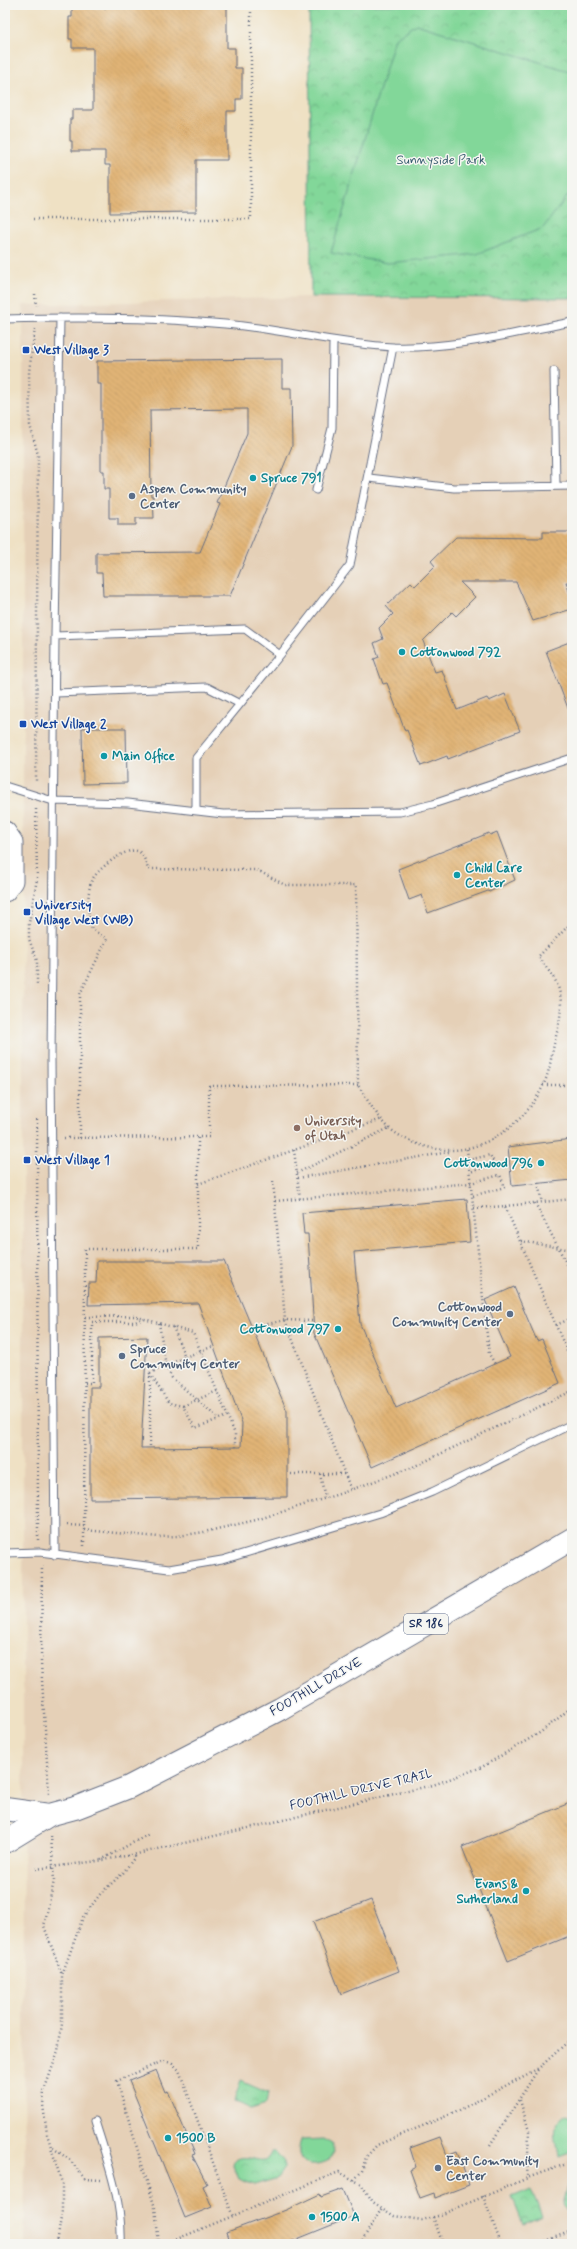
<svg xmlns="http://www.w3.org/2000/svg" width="577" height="2249" viewBox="0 0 577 2249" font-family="Mynerve,sans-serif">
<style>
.built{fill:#e5d0b7}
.park{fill:url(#park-crowns);stroke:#4e837c}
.pitch{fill:#82d799;stroke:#4e837c}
.building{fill:url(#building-back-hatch)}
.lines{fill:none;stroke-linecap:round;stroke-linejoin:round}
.service-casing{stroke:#656d82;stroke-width:9}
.secondary-casing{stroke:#656d82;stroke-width:23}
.primary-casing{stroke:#656d82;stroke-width:24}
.path{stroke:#656d82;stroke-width:2.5;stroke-dasharray:1 3;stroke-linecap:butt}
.service{stroke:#fff;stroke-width:7}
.secondary{stroke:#fff;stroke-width:21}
.primary{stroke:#fff;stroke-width:22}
.transit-dot{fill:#1a4fb4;stroke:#f6f6f2;stroke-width:1.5}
.culture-dot{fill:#0f9aa8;stroke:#f6f6f2;stroke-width:1.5}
.service-dot{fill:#5c6f8a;stroke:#f6f6f2;stroke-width:1.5}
.education-dot{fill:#8d6e63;stroke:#f6f6f2;stroke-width:1.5}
.labels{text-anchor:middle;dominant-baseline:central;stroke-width:3;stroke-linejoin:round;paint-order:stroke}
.shield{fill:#f6f6f2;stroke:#5d6b8a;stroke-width:1}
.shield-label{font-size:12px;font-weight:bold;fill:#1b2f5e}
.park-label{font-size:13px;fill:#35596d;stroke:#f6f6f2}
.transit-label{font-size:13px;font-weight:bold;fill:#164399;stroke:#f6f6f2;text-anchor:start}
.culture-label{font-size:13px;font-weight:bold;fill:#0d838f;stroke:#f6f6f2;text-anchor:start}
.service-label{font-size:13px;font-weight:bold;fill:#4e5e75;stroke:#f6f6f2;text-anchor:start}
.education-label{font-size:13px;font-weight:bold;fill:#785e54;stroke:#f6f6f2;text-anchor:start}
.street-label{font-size:13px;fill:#1b2f5e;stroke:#f6f6f2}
</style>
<defs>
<pattern id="park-crowns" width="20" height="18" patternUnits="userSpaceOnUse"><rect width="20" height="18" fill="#82d799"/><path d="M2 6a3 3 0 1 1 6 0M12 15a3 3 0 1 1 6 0" fill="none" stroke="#70b986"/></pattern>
<pattern id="building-back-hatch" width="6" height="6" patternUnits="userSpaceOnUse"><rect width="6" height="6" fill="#e1b476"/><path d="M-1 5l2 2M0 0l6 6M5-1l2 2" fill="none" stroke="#c09b68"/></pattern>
</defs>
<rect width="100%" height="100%" fill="#f6f6f2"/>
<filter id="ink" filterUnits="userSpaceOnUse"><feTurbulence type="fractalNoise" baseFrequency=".025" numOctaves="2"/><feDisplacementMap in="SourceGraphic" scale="8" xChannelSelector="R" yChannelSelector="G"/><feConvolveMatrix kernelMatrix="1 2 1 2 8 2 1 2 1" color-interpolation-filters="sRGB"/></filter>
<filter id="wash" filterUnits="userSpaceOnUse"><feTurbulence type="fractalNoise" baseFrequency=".012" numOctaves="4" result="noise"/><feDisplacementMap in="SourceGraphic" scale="16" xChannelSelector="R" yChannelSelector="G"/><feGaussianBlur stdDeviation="0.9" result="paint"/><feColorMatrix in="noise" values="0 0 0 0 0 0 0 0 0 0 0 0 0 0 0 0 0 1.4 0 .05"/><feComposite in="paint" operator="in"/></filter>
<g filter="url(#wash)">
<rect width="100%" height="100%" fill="#efe1c4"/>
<path class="built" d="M311 297 572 298V2244H25L23 1726V305Z"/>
<path class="park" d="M309 5H572V298L311 297Z
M241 2081 268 2093 266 2104 251 2109 234 2101Z
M272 2151H275L284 2162 285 2168 278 2178 254 2185 239 2179 233 2166 234 2161C246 2152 258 2164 267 2159 269 2157 271 2153 272 2151Z
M572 2179V2216H569L563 2203 569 2182Z
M531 2189 542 2216 523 2224 512 2197Z"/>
<path class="pitch" d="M416 24 572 72V190L543 228 477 254 388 263 331 253 395 38Z
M567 2114 572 2116V2152L559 2157C557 2140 549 2124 567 2114Z
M323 2139 332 2144 334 2151 332 2158C313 2170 292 2165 301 2140Z"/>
<g id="blocks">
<path class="building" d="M106 5H227V48H235V68H242V99H236V111H227V160H196V212L110 213V165H105V151H72V141H70V119H72V110H93V48H72V39H69V17H72V8H106Z
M282 359V388H291L292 446 230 596H103L102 573H96V553L200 552 220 504 217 503 247 433V409L150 410 151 496H153L154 518H136V525H118V518H109V489H104V471H101V384H97V361Z
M543 532H572V582H566L572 600V609L533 621 516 582H460L475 597 456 616 452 612 423 641 435 672 442 670 457 710 487 698 489 701 505 694 520 731 448 759 447 756 421 766 407 730 405 731 387 683 383 684 374 659 379 657 374 643 383 639 379 628 393 614 386 606 411 582 415 586 435 566 431 561 456 537 543 538Z
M572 641V716H571L546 651Z
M82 728H126L127 783 83 784Z
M497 832 515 880 489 892 488 891 428 913 422 895 409 900 398 869 489 833 490 835Z
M572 1139V1180L512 1186 508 1147Z
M467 1199 470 1242 354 1252 360 1324 396 1408 510 1357 485 1300 514 1287 537 1341 542 1339 560 1383 372 1467 314 1333 308 1234H304L302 1213Z
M97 1261H224L287 1411V1497L90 1499V1387H99V1338L147 1337 141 1448 241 1447 242 1423 198 1303 88 1305 89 1283H96Z
M572 1802V1935L508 1961 462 1847Z
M371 1900 399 1971 341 1994 313 1922Z
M156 2070 165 2092 168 2091 195 2154 192 2155 207 2184 203 2186 212 2207 185 2218 129 2081Z
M440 2137 447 2155 457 2151 469 2185 435 2198 434 2193 420 2198 410 2170 416 2167 410 2148Z
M343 2189 354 2216 285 2244H231L227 2232 286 2210 320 2194 321 2197Z"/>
</g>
</g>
<g filter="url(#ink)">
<use href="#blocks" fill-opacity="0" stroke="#656d82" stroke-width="1"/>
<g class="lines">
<defs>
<path id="service" d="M60 318 55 636 245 629 280 655 196 758V810
M5 319C78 317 153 317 225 324 281 329 336 344 393 347 453 349 514 333 572 322
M554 371 556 486
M369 478 454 488 572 486
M316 490 332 428 333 341
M280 655 350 565 393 347
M56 693 207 687 240 704
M5 786 53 801 128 803 223 814 400 812 433 804 572 758
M5 1553 40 1552 169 1569 222 1560 380 1513 432 1492 572 1424
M55 1555 51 1058 55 636
M95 2121C107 2160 123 2203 121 2244"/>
<path id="secondary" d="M5 832 12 842V881L5 891"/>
<path id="primary" d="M5 1809 49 1815
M5 1842 49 1815 75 1808 129 1787 280 1709 572 1539"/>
</defs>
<use href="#service" class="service-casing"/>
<use href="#secondary" class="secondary-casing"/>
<use href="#primary" class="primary-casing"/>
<path class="path" d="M33 219H251V5
M35 294 36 306
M35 329 29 372 30 425 38 455 36 782
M36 809 37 879 29 923V939L37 961V984
M543 1085H572
M37 1119 38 1540
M64 1138 209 1137V1086L358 1085
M80 1138V994L107 939 93 930 90 926C88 913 87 895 91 882 95 871 125 847 137 851 144 853 146 864 148 869L257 870 285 885H356L358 1085C367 1100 376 1114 388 1127 401 1139 420 1146 437 1149 483 1157 532 1120 547 1076 550 1066 552 1054 554 1044 559 1025 565 1003 557 984 553 975 544 965 538 957L572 922
M467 1149 489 1354 495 1364
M294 1150 300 1199
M468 1160 490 1155 495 1164 470 1172
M297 1173 389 1128
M298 1178 449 1152
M273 1181 285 1320 351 1490
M538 1183 542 1202
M198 1184 382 1119
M275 1201 471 1183 500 1175 505 1187 472 1196
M535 1203 572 1274
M505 1206 572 1199
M474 1208 505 1206 572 1363
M521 1241 572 1250
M85 1317 134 1316 193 1333 235 1434V1447
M159 1323 166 1366 172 1378 219 1419
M556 1325 572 1318
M173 1327 185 1357 214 1346
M252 1328 285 1320 313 1321
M150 1373V1448
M150 1373 185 1357
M150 1374 169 1403 183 1406
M85 1383H92V1322H135L144 1319
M217 1391 183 1406 195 1428 227 1416
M287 1474H344
M320 1474 325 1498
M67 1525 84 1526
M84 1530 159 1537 178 1536 204 1532 256 1520 342 1493 413 1467 572 1391
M84 1546 85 1249H198V1137
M42 1565 41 1663 49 1795
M51 1836 54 1881 44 1926 62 1975
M101 1860 149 1834
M36 1869 98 1861 137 1854 433 1785 482 1767 541 1732 572 1707
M569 2039 572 2049
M520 2100 529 2131 527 2178
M490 2145 539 2068
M53 2148 70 2160 85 2179 101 2180
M354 2180 362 2171 366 2157 377 2145 456 2112 539 2068 572 2038
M483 2196 501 2244
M433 2217 443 2244
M57 2244 62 2211V2183L47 2134 43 2105 44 2091 58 2051 62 2024V1975L83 1917 101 1893 123 1873 137 1854
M159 2244 155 2208 117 2081 163 2061 172 2063 179 2070 233 2217
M165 2244 339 2172 361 2184 373 2202 394 2216 422 2220 438 2216 530 2177 572 2162
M360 2244 382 2208
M537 2244 572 2231"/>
<use href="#service" class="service"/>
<use href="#secondary" class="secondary"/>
<use href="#primary" class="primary"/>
</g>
</g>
<g class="transit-dot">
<rect x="22" y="346" width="8" height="8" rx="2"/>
<rect x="19" y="720" width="8" height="8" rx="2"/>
<rect x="23" y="908" width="8" height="8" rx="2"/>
<rect x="23" y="1156" width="8" height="8" rx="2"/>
</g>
<g class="culture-dot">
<circle cx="253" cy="478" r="4"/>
<circle cx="402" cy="652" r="4"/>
<circle cx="104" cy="756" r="4"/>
<circle cx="457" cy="875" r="4"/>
<circle cx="541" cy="1163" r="4"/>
<circle cx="338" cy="1329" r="4"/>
<circle cx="526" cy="1891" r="4"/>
<circle cx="168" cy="2138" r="4"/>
<circle cx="312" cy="2217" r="4"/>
</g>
<g class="service-dot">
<circle cx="132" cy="496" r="4"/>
<circle cx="510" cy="1314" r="4"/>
<circle cx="122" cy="1356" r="4"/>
<circle cx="438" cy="2168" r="4"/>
</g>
<circle class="education-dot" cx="297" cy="1128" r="4"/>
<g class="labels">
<rect class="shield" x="404" y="1614" width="44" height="20" rx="3"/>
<g class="shield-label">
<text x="426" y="1624">SR 186</text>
</g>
<g class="park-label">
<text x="441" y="160">Sunnyside Park</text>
</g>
<g class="transit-label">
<text x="34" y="350">West Village 3</text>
<text x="31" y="724">West Village 2</text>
<text x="35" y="905">University<tspan x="35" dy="15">Village West (WB)</tspan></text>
<text x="35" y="1160">West Village 1</text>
</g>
<g class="culture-label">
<text x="261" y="478">Spruce 791</text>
<text x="410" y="652">Cottonwood 792</text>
<text x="112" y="756">Main Office</text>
<text x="465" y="868">Child Care<tspan x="465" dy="15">Center</tspan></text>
<text x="533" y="1163" text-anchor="end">Cottonwood 796</text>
<text x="330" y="1329" text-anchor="end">Cottonwood 797</text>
<text x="518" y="1884" text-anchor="end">Evans &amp;<tspan x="518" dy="15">Sutherland</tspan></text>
<text x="176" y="2138">1500 B</text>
<text x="320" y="2217">1500 A</text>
</g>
<g class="service-label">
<text x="140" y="489">Aspen Community<tspan x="140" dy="15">Center</tspan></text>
<text x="502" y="1307" text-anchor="end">Cottonwood<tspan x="502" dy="15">Community Center</tspan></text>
<text x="130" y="1349">Spruce<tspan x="130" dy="15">Community Center</tspan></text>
<text x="446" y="2161">East Community<tspan x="446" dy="15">Center</tspan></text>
</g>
<g class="education-label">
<text x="305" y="1121">University<tspan x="305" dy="15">of Utah</tspan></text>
</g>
<g class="street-label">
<text transform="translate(316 1687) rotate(-30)">FOOTHILL DRIVE</text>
<text transform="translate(361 1790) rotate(-13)">FOOTHILL DRIVE TRAIL</text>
</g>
</g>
<rect width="577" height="2249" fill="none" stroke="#f6f6f2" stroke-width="20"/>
</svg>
